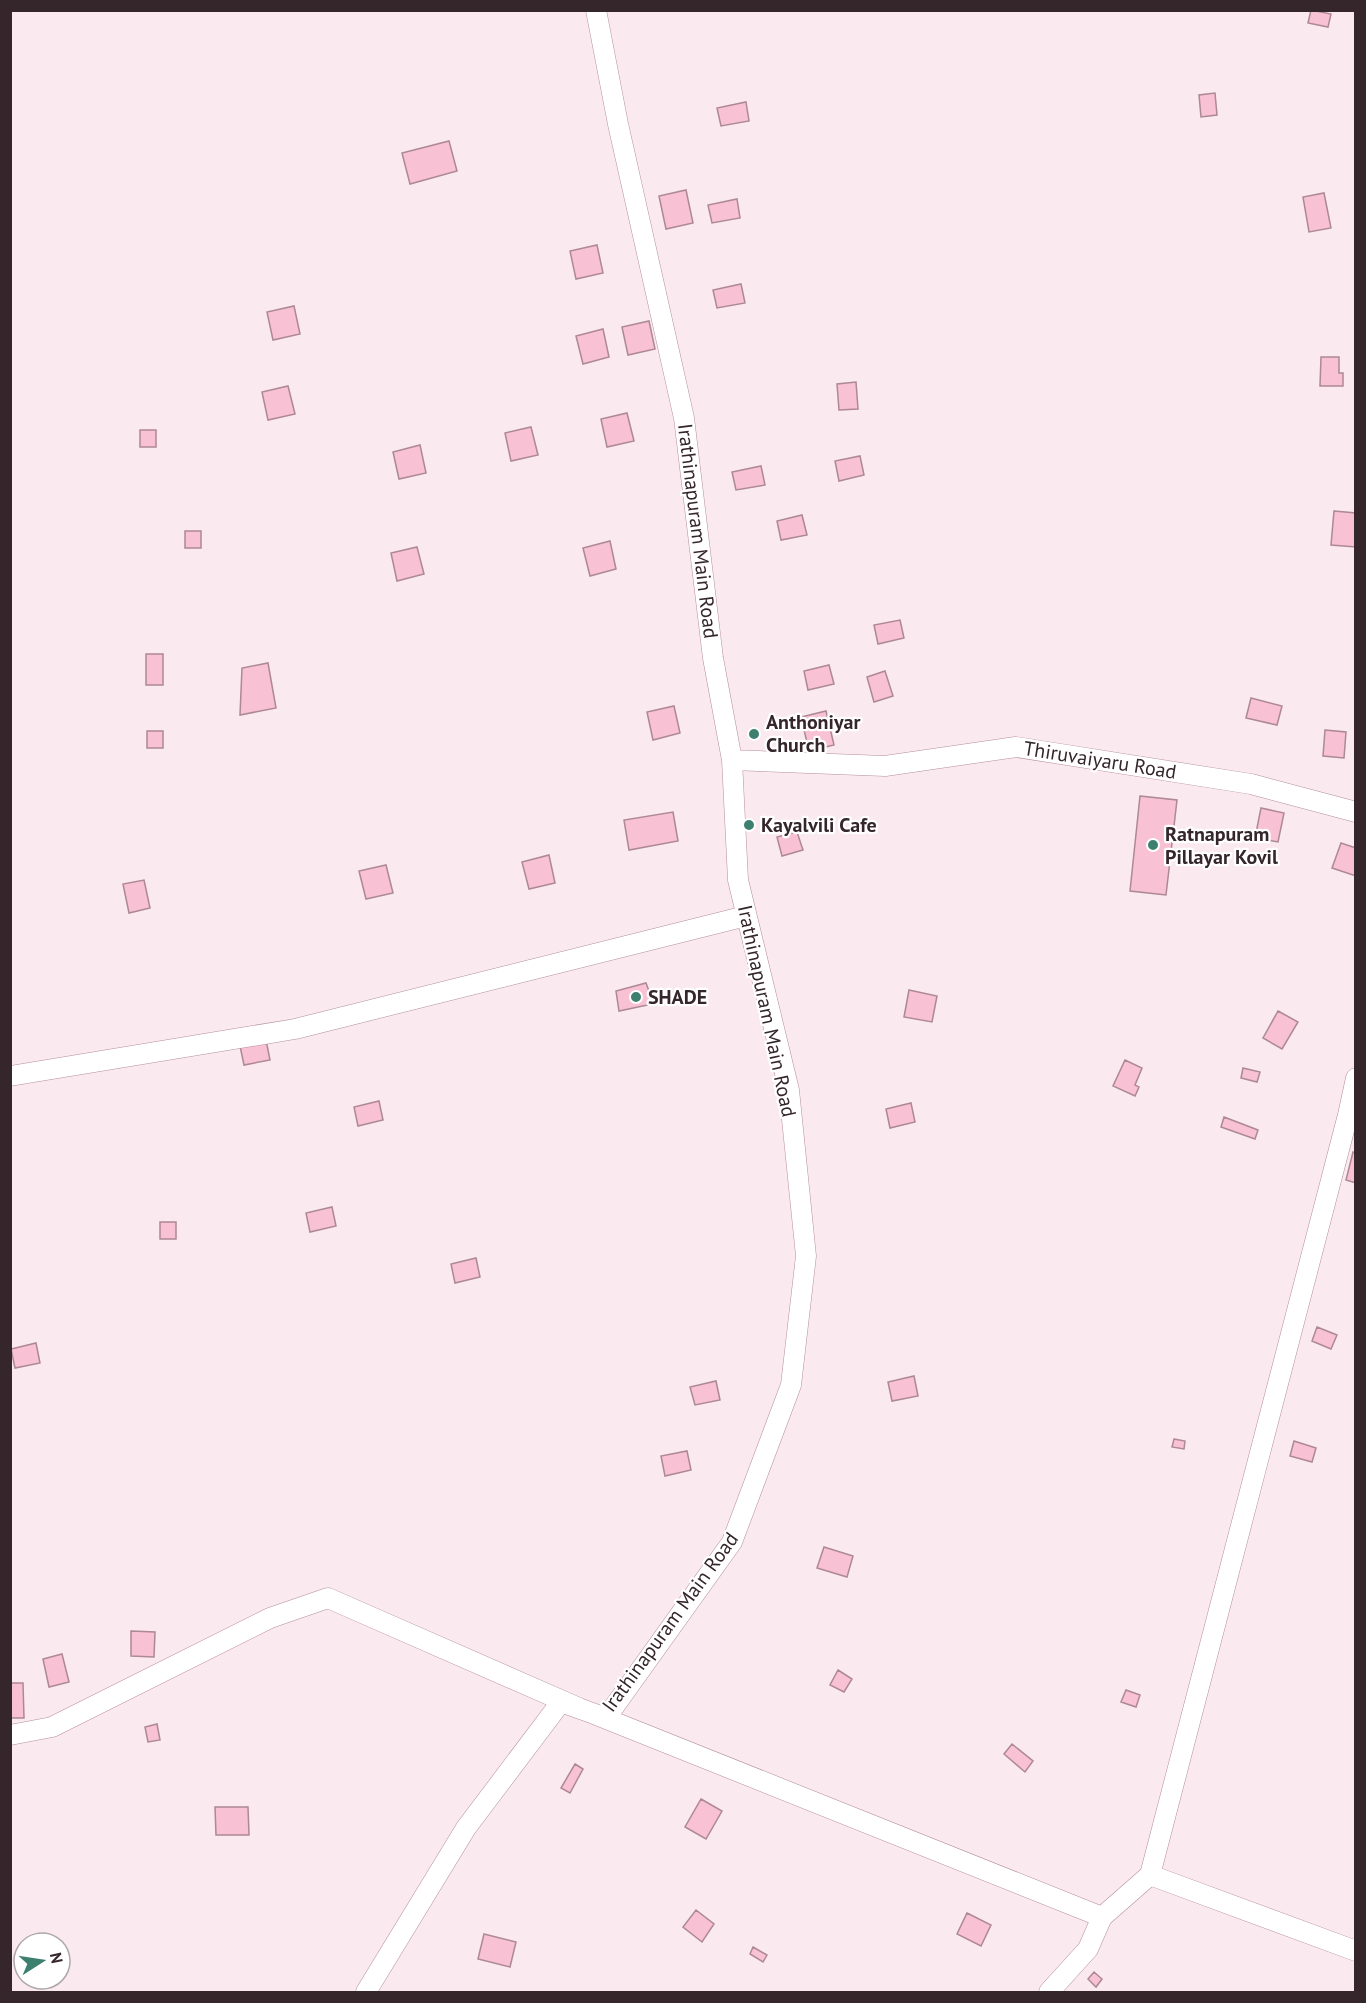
<svg xmlns="http://www.w3.org/2000/svg" width="1366" height="2003" viewBox="0 0 1366 2003" font-family="'PT Sans',sans-serif">
<style>
.building{fill:#f9c1d4;stroke:#ad8895;stroke-width:1.5}
.lines{fill:none;stroke-linecap:round;stroke-linejoin:round}
.minor-casing{stroke:#b58f9c;stroke-width:21}
.minor{stroke:#fff;stroke-width:20}
.poi-dot{fill:#3e8070;stroke:#fff;stroke-width:2}
.labels{text-anchor:middle;dominant-baseline:central;stroke-width:4.5;stroke-linejoin:round;paint-order:stroke}
.street-label{font-size:20px;fill:#34262b;stroke:#fff}
.poi-label{font-size:20px;font-weight:bold;fill:#34262b;stroke:#fff;text-anchor:start}
</style>
<rect width="100%" height="100%" fill="#fae9ee"/>
<path class="building" d="M1311 10 1331 14 1328 27 1308 23Z
M1215 93 1217 115 1201 117 1199 95Z
M746 102 749 121 721 126 717 108Z
M449 141 457 171 410 184 402 153Z
M686 190 693 223 666 229 659 196Z
M1324 193 1331 228 1309 232 1303 197Z
M737 199 740 218 712 223 708 205Z
M597 245 603 273 576 279 570 251Z
M741 284 745 303 717 308 713 290Z
M294 306 300 334 273 340 267 312Z
M649 321 655 349 628 355 622 327Z
M603 329 609 357 583 364 576 336Z
M1321 357H1339V373H1343V386H1320Z
M856 382 858 409 839 410 837 384Z
M288 386 295 414 268 420 262 392Z
M627 413 634 441 607 447 601 419Z
M531 427 538 455 511 461 505 433Z
M140 430H156V447H140Z
M420 445 426 473 399 479 393 452Z
M860 456 864 475 839 481 835 461Z
M761 466 765 485 736 490 732 472Z
M1334 511 1356 513V547L1331 545Z
M802 515 807 535 781 540 777 521Z
M185 531H201V548H185Z
M610 541 616 569 590 576 583 548Z
M417 547 424 574 397 581 391 553Z
M900 620 904 638 878 644 874 625Z
M146 654H163V685H146Z
M268 663 276 708 240 715 242 668Z
M829 665 834 684 808 690 804 671Z
M885 671 893 696 874 702 867 677Z
M1251 698 1282 706 1277 725 1246 718Z
M674 706 680 733 653 740 647 712Z
M826 711 834 745 809 751 801 717Z
M1325 730 1346 732 1344 758 1323 756Z
M147 731H163V748H147Z
M1140 796 1177 800 1166 895 1130 891Z
M1261 808 1284 813 1278 842 1255 838Z
M673 812 678 841 629 850 624 820Z
M797 832 803 850 782 856 777 837Z
M1341 843 1356 848V876L1332 868Z
M549 855 555 883 529 889 522 862Z
M386 865 393 893 366 899 359 871Z
M144 880 150 908 129 913 123 884Z
M646 983 649 991 655 989 657 1003 619 1011 616 991Z
M909 990 937 996 932 1022 904 1017Z
M1278 1011 1298 1022 1282 1049 1263 1038Z
M266 1040 270 1060 244 1065 240 1046Z
M1125 1060 1142 1068 1135 1085 1139 1087 1135 1096 1113 1086Z
M1243 1068 1260 1072 1257 1082 1241 1078Z
M379 1101 383 1120 358 1126 354 1107Z
M911 1103 915 1122 890 1128 886 1109Z
M1224 1117 1258 1130 1255 1139 1221 1127Z
M1353 1152 1356 1153V1183L1346 1180Z
M332 1207 336 1226 310 1232 306 1213Z
M160 1222H176V1239H160Z
M476 1258 480 1277 455 1283 451 1264Z
M1317 1327 1337 1335 1331 1349 1312 1341Z
M36 1343 40 1363 15 1368 11 1349Z
M914 1376 918 1396 892 1401 888 1382Z
M716 1381 720 1400 695 1405 690 1387Z
M1174 1439 1185 1441 1184 1449 1172 1447Z
M1294 1441 1316 1448 1312 1462 1290 1456Z
M687 1451 691 1470 665 1476 661 1456Z
M824 1547 853 1556 847 1577 817 1568Z
M131 1631 155 1632 154 1657 131 1656Z
M62 1654 69 1682 49 1687 43 1659Z
M838 1670 852 1679 844 1692 830 1685Z
M10 1683H23L24 1718H10Z
M1126 1690 1140 1695 1136 1707 1121 1702Z
M157 1724 160 1740 148 1742 145 1727Z
M1012 1744 1033 1761 1025 1772 1004 1754Z
M575 1764 583 1769 570 1793 561 1788Z
M701 1799 722 1811 706 1839 685 1827Z
M215 1807H248L249 1835H216Z
M696 1910 714 1924 702 1942 683 1927Z
M967 1913 991 1925 981 1946 957 1934Z
M484 1934 516 1942 510 1967 478 1959Z
M753 1947 767 1955 763 1962 750 1954Z
M1094 1972 1102 1979 1096 1987 1088 1979Z"/>
<g class="lines">
<defs>
<path id="minor" d="M732 760 885 766 1016 747 1251 784 1356 812
M10 1076 295 1029 746 916
M10 1735 52 1727 270 1618 328 1598 579 1708 1102 1917
M1150 1875 1356 1951
M366 1992 466 1828 561 1702 606 1718 732 1542 791 1385 806 1256 789 1090 738 880 732 760 713 658 684 418 618 124 596 10
M1049 1992 1088 1949 1102 1917 1150 1875 1348 1115 1356 1078"/>
</defs>
<use href="#minor" class="minor-casing"/>
<use href="#minor" class="minor"/>
</g>
<g class="poi-dot">
<circle cx="754" cy="734" r="6"/>
<circle cx="749" cy="825" r="6"/>
<circle cx="1153" cy="845" r="6"/>
<circle cx="636" cy="997" r="6"/>
</g>
<g class="labels">
<g class="street-label">
<text transform="translate(698 531) rotate(83)">Irathinapuram Main Road</text>
<text transform="translate(1100 760) rotate(9)">Thiruvaiyaru Road</text>
<text transform="translate(767 1011) rotate(78)">Irathinapuram Main Road</text>
<text transform="translate(670 1622) rotate(-54)">Irathinapuram Main Road</text>
</g>
<g class="poi-label">
<text x="766" y="722">Anthoniyar<tspan x="766" dy="23">Church</tspan></text>
<text x="761" y="825">Kayalvili Cafe</text>
<text x="1165" y="834">Ratnapuram<tspan x="1165" dy="23">Pillayar Kovil</tspan></text>
<text x="648" y="997">SHADE</text>
</g>
</g>
<rect width="1366" height="2003" fill="none" stroke="#34262b" stroke-width="24"/>
<g transform="translate(42 1961) rotate(78)"><circle r="28" fill="#ffffff" stroke="#aea8aa" stroke-width="1.5"/>
<path d="M0-4.5L10 22L0 15L-10 22Z" fill="#3e8070"/>
<text y="-9" font-size="16" font-weight="bold" text-anchor="middle" fill="#34262b">N</text>
</g>
</svg>
